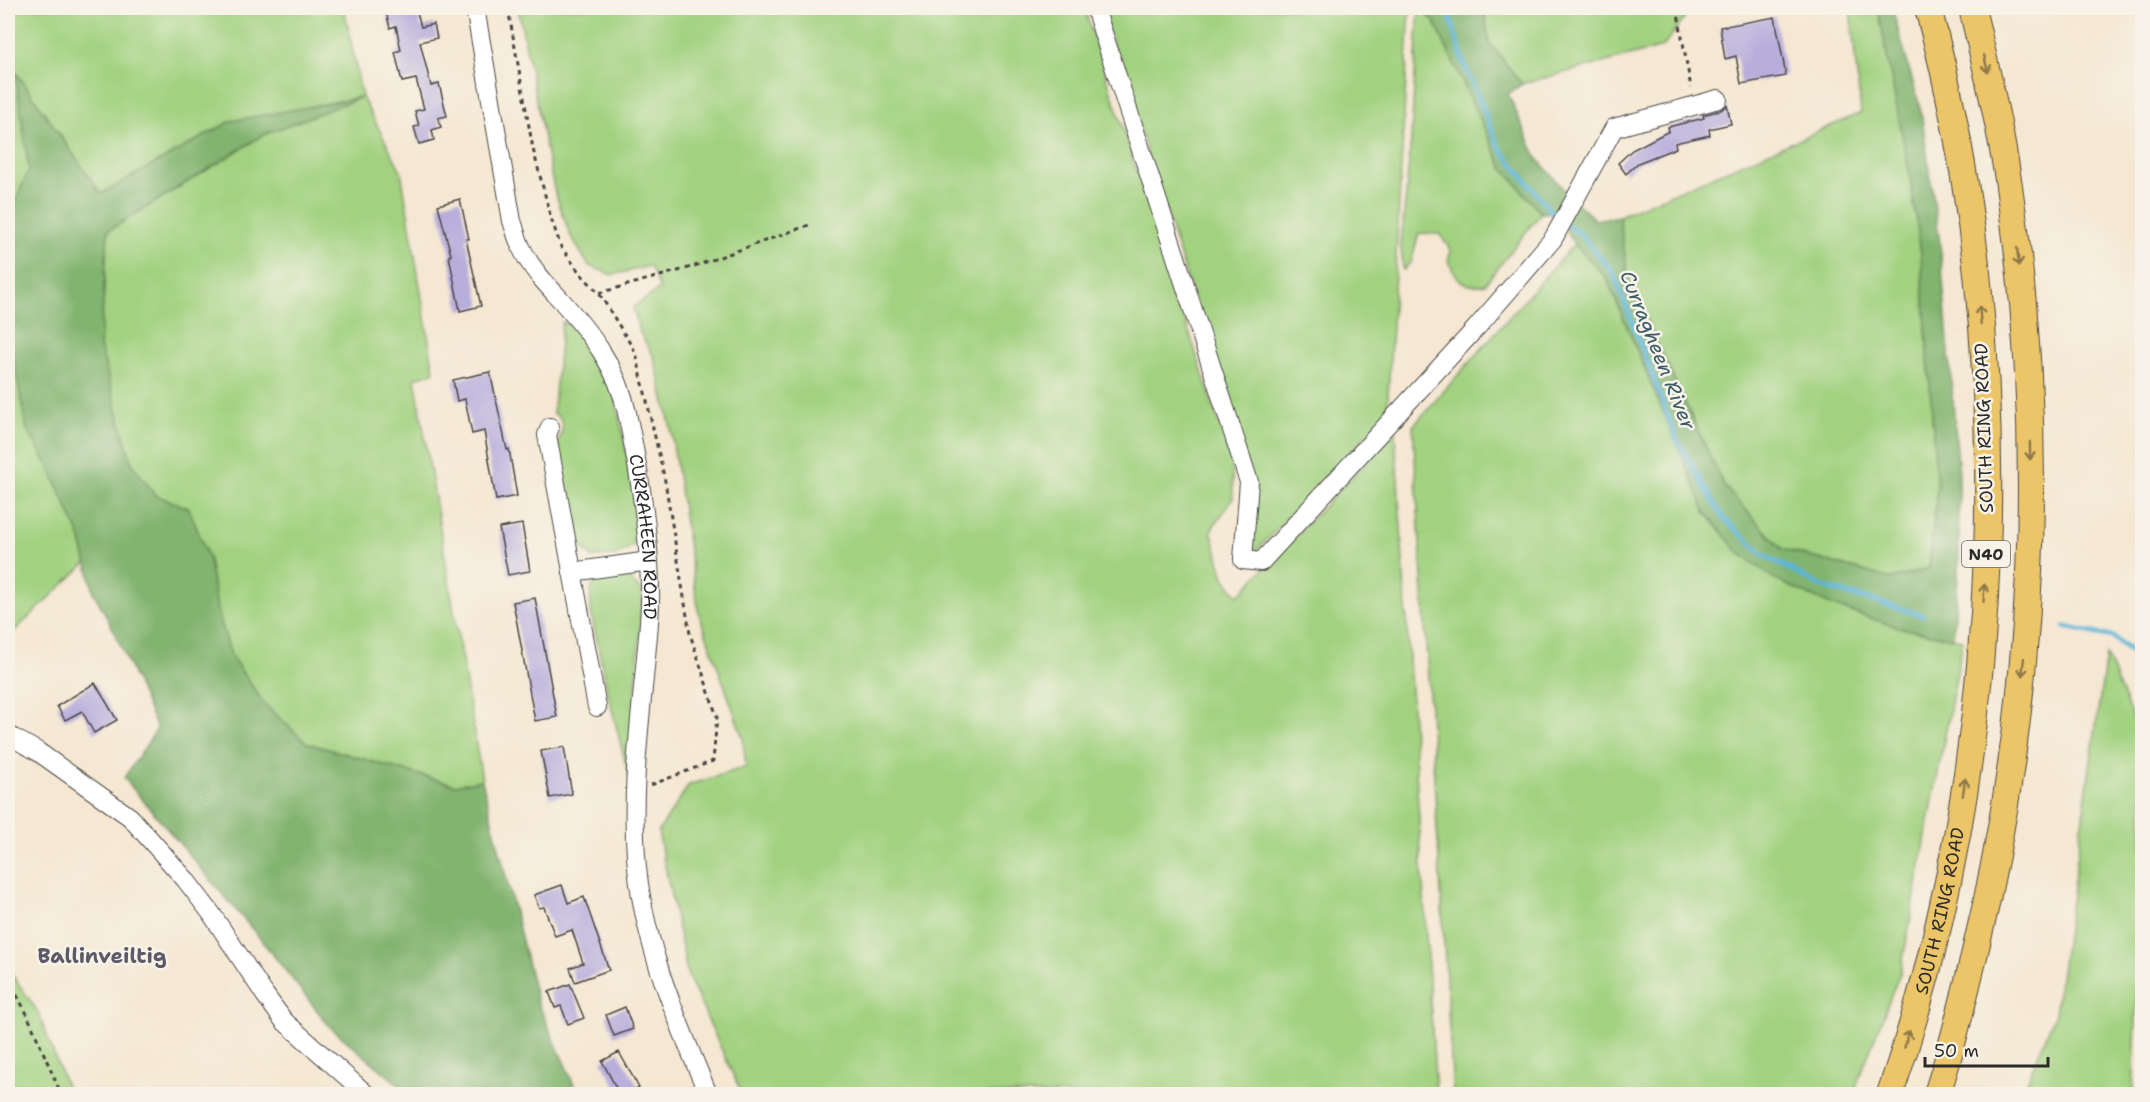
<svg xmlns="http://www.w3.org/2000/svg" width="2150" height="1102" viewBox="0 0 2150 1102" font-family="'Shantell Sans',sans-serif">
<style>
.green{fill:#a2d280;stroke:#667e56;stroke-width:1.5}
.forest{fill:#81b46e;stroke:#56704c;stroke-width:1.5}
.lines{fill:none;stroke-linecap:round;stroke-linejoin:round}
.stream{stroke:#5bb4d8;stroke-width:5}
.building{fill:#b8aedc}
.minor-casing{stroke:#494744;stroke-width:20}
.highway-casing{stroke:#494744;stroke-width:28}
.path{stroke:#494744;stroke-width:3;stroke-dasharray:4.5 4.5;stroke-linecap:butt}
.minor{stroke:#fff;stroke-width:18}
.highway{stroke:#edc569;stroke-width:26}
.oneway{stroke:#8c784a}
.labels{text-anchor:middle;dominant-baseline:central;stroke-width:5;stroke-linejoin:round;paint-order:stroke}
.shield{fill:#f7f3e8;stroke:#686764;stroke-width:1.5}
.shield-label{font-size:16px;font-weight:bold;fill:#2b2b2b}
.street-label{font-size:18px;fill:#2b2b2b;stroke:#f7f3e8}
.water-label{font-size:20px;font-style:italic;fill:#3c5b68;stroke:#f7f3e8}
.quarter-label{font-size:21px;font-weight:bold;fill:#5c5969;stroke:#f7f3e8}
</style>
<rect width="100%" height="100%" fill="#f7f3e8"/>
<filter id="ink" filterUnits="userSpaceOnUse"><feTurbulence type="fractalNoise" baseFrequency=".0167" numOctaves="2"/><feDisplacementMap in="SourceGraphic" scale="12" xChannelSelector="R" yChannelSelector="G"/><feConvolveMatrix kernelMatrix="1 2 1 2 8 2 1 2 1" color-interpolation-filters="sRGB"/></filter>
<filter id="wash" filterUnits="userSpaceOnUse"><feTurbulence type="fractalNoise" baseFrequency=".008" numOctaves="4" result="noise"/><feDisplacementMap in="SourceGraphic" scale="24" xChannelSelector="R" yChannelSelector="G"/><feGaussianBlur stdDeviation="1.35" result="paint"/><feColorMatrix in="noise" values="0 0 0 0 0 0 0 0 0 0 0 0 0 0 0 0 0 1.4 0 .05"/><feComposite in="paint" operator="in"/></filter>
<g filter="url(#wash)">
<rect width="100%" height="100%" fill="#f5e7d1"/>
<path class="green" d="M8 8H344L362 97 401 171 434 372 415 378 482 780 455 785 307 743 265 705 231 656 217 608 209 560 189 509 155 495 131 462 100 346 108 231 263 135 357 98 231 121 101 194 16 72 29 170 8 218Z
M518 8H1084L1232 464 1233 498 1211 530 1224 578 1238 596 1395 432 1436 1094H742L688 976 658 832 689 785 746 767 743 738 699 614 670 424 654 357 639 331 633 307 660 289 650 266 612 275 589 266 570 235 554 189Z
M1101 8H1410L1387 414 1256 551 1249 544 1253 485Z
M1419 8 1434 21 1503 168 1541 213 1485 284C1462 289 1457 279 1448 261L1451 251 1440 234 1419 233 1411 262 1403 270 1401 247 1411 139Z
M1484 8H1714L1689 12 1663 47 1522 84 1489 42Z
M1850 8H1878L1910 176 1921 254 1937 489 1929 568 1892 579 1782 549 1724 486 1629 283 1619 216 1861 113Z
M1574 244 1606 277 1706 512 1739 552 1901 628 1963 640 1901 970 1853 1094H1453L1413 426Z
M562 322 574 326 602 366 616 400 637 508 638 533 632 546 615 556 592 557 577 543 558 443C563 431 565 425 557 415L553 414Z
M11 346 27 429 51 471 80 536 87 562 8 637V349Z
M610 575H624L636 585 643 594 629 777C618 733 606 690 598 645 593 624 587 603 593 581Z
M2106 655 2142 741V866L2133 1094H2022L2055 1014Z
M8 969 38 1012 69 1094H8Z"/>
<path class="forest" d="M1420 8H1484L1489 42 1522 84 1508 94 1537 158 1564 190 1595 220 1619 216 1629 283 1724 486 1782 549 1892 579 1929 568 1937 489 1921 254 1910 176 1878 8H1892L1921 111 1940 244 1959 475V565L1953 638 1901 628 1835 607 1776 580 1738 552 1706 513 1606 277 1574 244 1557 212 1541 213 1503 168 1434 21Z
M15 71 101 194 231 121 362 97 263 135 108 231 100 346 131 462 155 495 189 508 209 560 217 608 231 656 265 705 307 743 455 785 482 780 537 1001 578 1094H410L330 1027 259 937 124 778 157 729 115 633 94 593 80 536 51 471 27 429 11 347 8 349V218L29 170Z"/>
<g class="lines">
<path class="stream" d="M1447 8 1463 61 1499 147 1553 214 1581 235 1613 272 1677 440 1723 518 1764 555 1820 586 1923 615
M2065 627 2113 637 2142 661"/>
</g>
<g id="blocks">
<path class="building" d="M385 8H416L421 27 434 24 437 38 420 42 431 86 439 84 447 116 438 118 441 127 432 130 434 140 419 144 414 127 419 126 415 111 424 109 416 79 402 82 395 52 401 50 396 26 390 28Z
M1775 17 1786 76 1741 84 1736 56 1725 59 1720 27Z
M1727 105 1731 124 1709 129 1710 135 1675 143 1676 148 1638 163 1626 174 1618 163 1632 150 1669 131 1668 127 1704 118 1703 115 1721 110Z
M460 199 469 239H466L481 306 460 311 449 256 451 255 438 205Z
M490 372 507 450 509 449 517 496 496 500 484 431 472 434 465 399 457 401 453 380Z
M522 524 530 571 508 575 499 528Z
M535 598 557 717 535 721 513 602Z
M95 683 117 720 94 733 82 711 65 720 57 706Z
M564 747 572 794 550 798 541 751Z
M562 885 568 903 584 897 609 970 575 982 570 968 583 963 572 930 555 936 544 907 539 908 534 895Z
M570 984 584 1018 568 1024 561 1006 555 1008 549 992Z
M625 1007 633 1029 614 1036 606 1015Z
M619 1052 639 1088 626 1095H620L602 1061Z"/>
</g>
</g>
<g filter="url(#ink)">
<use href="#blocks" fill-opacity="0" stroke="#494744" stroke-width="1.5"/>
<g class="lines">
<defs>
<g id="minor">
<path id="s1" d="M475 8 512 221C515 229 517 239 521 247 530 267 545 283 560 299 590 333 618 367 627 413 639 470 649 529 650 587 651 611 648 634 646 657 640 722 631 790 636 856 642 941 676 1017 708 1094"/>
<path d="M1095 8 1249 482 1243 560 1261 562 1477 327 1553 239 1614 128 1718 99"/>
<path d="M550 427 547 435 597 707"/>
<path d="M572 572 649 561"/>
<path d="M8 735 37 751 130 817 185 879 211 913 265 995 284 1021 366 1094"/>
</g>
<g id="highway">
<path id="s2" d="M1890 1094C2006 758 2020 351 1928 8"/>
<path d="M1937 1094C1952 1049 1963 1002 1974 956 2036 704 2047 442 2009 186 2000 126 1986 67 1972 8"/>
</g>
</defs>
<use href="#minor" class="minor-casing"/>
<use href="#highway" class="highway-casing"/>
<path class="path" d="M508 8 533 149 551 218 561 247 580 273 599 293 636 353 665 481 690 634 717 717 713 761 651 785
M1677 8 1691 88
M599 293 692 267 809 225
M8 979 26 1012 61 1094"/>
<use href="#minor" class="minor"/>
<use href="#highway" class="highway"/>
</g>
<defs><path id="oneway-shaft" d="M-6 0H5M1.5-3L5.5 0L1.5 3" fill="none" stroke-width="1.6" stroke-linecap="round" stroke-linejoin="round" transform="scale(1.5)"/></defs>
<g class="oneway">
<use href="#oneway-shaft" transform="translate(1986 64) rotate(78)"/>
<use href="#oneway-shaft" transform="translate(2018 257) rotate(84)"/>
<use href="#oneway-shaft" transform="translate(1980 315) rotate(-95)"/>
<use href="#oneway-shaft" transform="translate(2030 451) rotate(89)"/>
<use href="#oneway-shaft" transform="translate(1984 593) rotate(-87)"/>
<use href="#oneway-shaft" transform="translate(2023 667) rotate(96)"/>
<use href="#oneway-shaft" transform="translate(1964 787) rotate(-82)"/>
<use href="#oneway-shaft" transform="translate(1907 1039) rotate(-73)"/>
</g>
</g>
<g class="labels">
<rect class="shield" x="1962" y="541" width="48" height="26" rx="4.5"/>
<g class="shield-label">
<text x="1986" y="554">N40</text>
</g>
<g class="street-label">
<text transform="translate(1984 428) rotate(-92)">SOUTH RING ROAD</text>
<text stroke="none"><textPath href="#s1" startOffset="568">CURRAHEEN ROAD</textPath></text>
<text stroke="none"><textPath href="#s2" startOffset="190">SOUTH RING ROAD</textPath></text>
</g>
<g class="water-label">
<text transform="translate(1658 350) rotate(68)">Curragheen River</text>
</g>
<g class="quarter-label">
<text x="102" y="956">Ballinveiltig</text>
</g>
</g>
<rect width="2150" height="1102" fill="none" stroke="#f7f3e8" stroke-width="30"/>
<path d="M1925 1057v9h123v-9" fill="none" stroke="#2b2b2b" stroke-width="3"/>
<text x="1934" y="1057" font-size="18" fill="#2b2b2b" stroke="#f7f3e8" stroke-width="4.5" paint-order="stroke">50 m</text>
</svg>
